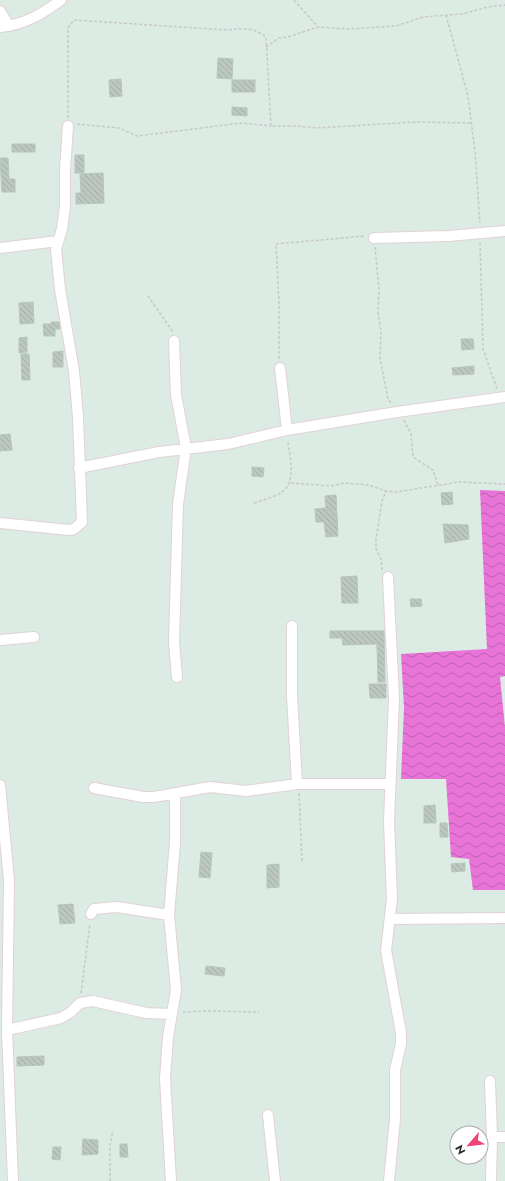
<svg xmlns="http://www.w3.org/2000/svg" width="505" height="1181" viewBox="0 0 505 1181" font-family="Jost,sans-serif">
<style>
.water{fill:url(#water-waves)}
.building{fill:url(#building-back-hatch);stroke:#b6c6bf}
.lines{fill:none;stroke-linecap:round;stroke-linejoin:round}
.minor-casing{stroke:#e2d2d6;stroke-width:12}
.path{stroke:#c8c8c8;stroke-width:1.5;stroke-dasharray:3 2;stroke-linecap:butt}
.minor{stroke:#fff;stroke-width:10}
</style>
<defs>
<pattern id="water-waves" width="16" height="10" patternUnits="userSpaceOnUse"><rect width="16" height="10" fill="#e874d7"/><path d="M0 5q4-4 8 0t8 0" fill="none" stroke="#bc5faf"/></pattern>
<pattern id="building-back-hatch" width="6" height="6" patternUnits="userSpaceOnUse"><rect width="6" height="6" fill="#bcc7c0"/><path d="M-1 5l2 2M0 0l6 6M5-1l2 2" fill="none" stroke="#a2aba5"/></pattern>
</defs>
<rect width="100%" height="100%" fill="#dcebe3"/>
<path class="water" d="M480 490 505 491V676L500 677 505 727V890H473L469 859 451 857 446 779H401L404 708 401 654 487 649Z"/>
<path class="building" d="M218 58 233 59 232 79 217 78Z
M121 79 122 96 110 97 109 80Z
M232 80H255V92H232Z
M232 107 247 108V116L232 115Z
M12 144H35V152H12Z
M75 155H84V173H75Z
M0 158H8L9 179H15V192H2Z
M103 173 104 203 76 204V193H81L80 174Z
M33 302 34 323 20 324 19 303Z
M51 322H59L60 329H55V336H44L43 324H51Z
M27 337V352L19 353V338Z
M461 339H473L474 349 462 350Z
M63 351V367H53V352Z
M21 354H29L30 380H22Z
M474 366V374L453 375 452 368Z
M10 434 12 450 0 451V435Z
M252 467 264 468 263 477 252 476Z
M452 492 453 504 442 505 441 493Z
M336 495 338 536 326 537 324 522H316L315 509 326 508 325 496Z
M443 524 468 525 469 539 445 543Z
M357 576 358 603H342L341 577Z
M410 599H421L422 606 411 607Z
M330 631H384L385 682H378L377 644 343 645 342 638H330Z
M369 684H386V698H370Z
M435 805 436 823H424V806Z
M440 823H447L448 837H440Z
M201 852 212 853 210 878 199 877Z
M465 863V871L452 872 451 864Z
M279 864V887L267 888V865Z
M73 904 75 923 60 924 58 905Z
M206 966 225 968 224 976 205 974Z
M44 1056V1065L17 1066V1057Z
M83 1139 98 1140V1154L82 1155Z
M120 1144H127L128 1157H120Z
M53 1147H61L60 1160 52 1159Z"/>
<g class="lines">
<defs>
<path id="minor" d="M0 11 9 26
M0 27C24 25 42 14 61 0
M374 238 448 236 505 231
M0 248 58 241
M174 341 176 395 186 448 178 504 174 642 177 677
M280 368 287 430
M79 468 159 452 228 444 287 430 397 412 505 397
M0 523 69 530 74 529 82 522 78 417 74 371 60 289 56 249 62 229 65 206V169L68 126
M388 577 394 698 389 822 392 899 386 950 401 1033V1044L395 1070V1119L389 1181
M292 626V695L297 784
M0 640 34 637
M0 785 9 881 7 1030 13 1181
M94 788 143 797H154L210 787 246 791 297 784H390
M91 914 94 909 117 907 169 915
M390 919 505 918
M7 1030 61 1018 71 1012 80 1003 93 1001 146 1013 172 1014
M490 1081 492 1137 491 1181
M268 1115 275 1181
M492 1137H505
M171 1181 165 1079 168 1037 176 990 169 915 175 842V794"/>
</defs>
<use href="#minor" class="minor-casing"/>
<path class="path" d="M294 0 318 27
M446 15 468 96 475 152 480 223
M266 47 279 38 288 37 318 27 347 29 396 26 423 17 462 14 488 7 505 5
M68 118V31L69 26 74 20 227 30C243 28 253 27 266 37L271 126H298L317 128 415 122 472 123
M77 124 119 128 137 136 241 123 271 126
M480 243 483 349 497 389
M375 247 379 289 378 312 381 333 380 358 388 399 391 403
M148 296 173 332
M279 359V303L276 244 365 236
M404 420 411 434 413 457 433 470 438 485
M291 483 331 486 345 483 368 485 386 491 396 492 459 482 505 484
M254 503C278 495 293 494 291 465 291 457 288 449 288 440
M382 570 381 559 376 549V540L382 501 386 491
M299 793 302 861
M81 993 90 924
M183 1012 209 1011 259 1012
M110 1181V1145L113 1131"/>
<use href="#minor" class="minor"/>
</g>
<g transform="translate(469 1145) rotate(242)"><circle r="19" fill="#ffffff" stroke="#aaaaaa"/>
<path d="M0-3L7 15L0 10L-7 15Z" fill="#f04478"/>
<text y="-6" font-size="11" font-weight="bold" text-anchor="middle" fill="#2a2a2a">N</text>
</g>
</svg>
